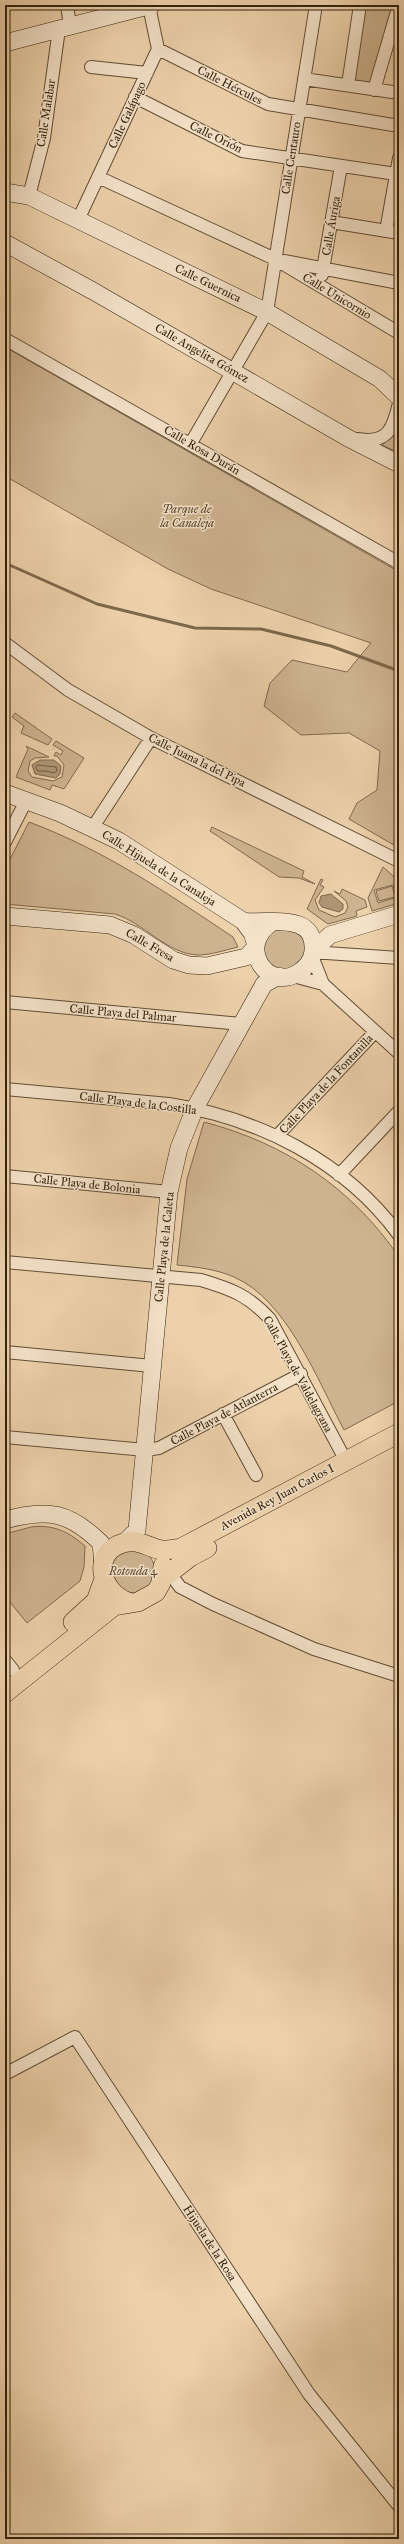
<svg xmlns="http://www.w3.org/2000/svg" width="404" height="2544" viewBox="0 0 404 2544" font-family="'IM FELL Great Primer',serif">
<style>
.green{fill:#cdb390;stroke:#806a4e;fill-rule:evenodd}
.water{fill:#ae9675;stroke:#7d684b}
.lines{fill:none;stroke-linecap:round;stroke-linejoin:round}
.shore{stroke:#705c41;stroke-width:1}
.stream{stroke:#7d684b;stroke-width:3}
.street-casing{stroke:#624e34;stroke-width:14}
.secondary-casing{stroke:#33220d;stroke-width:18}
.primary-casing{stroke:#33220d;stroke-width:20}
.street{stroke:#f3e1c8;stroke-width:12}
.secondary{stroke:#f3e1c8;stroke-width:17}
.primary{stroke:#edd1ab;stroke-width:19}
.labels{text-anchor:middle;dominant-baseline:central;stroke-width:3;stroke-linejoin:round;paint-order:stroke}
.street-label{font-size:12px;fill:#33220d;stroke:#f3e1c8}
.park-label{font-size:12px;font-style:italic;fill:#5a462e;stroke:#f3e1c8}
</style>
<rect width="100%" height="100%" fill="#edd1ab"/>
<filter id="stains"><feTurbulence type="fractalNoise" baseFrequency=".005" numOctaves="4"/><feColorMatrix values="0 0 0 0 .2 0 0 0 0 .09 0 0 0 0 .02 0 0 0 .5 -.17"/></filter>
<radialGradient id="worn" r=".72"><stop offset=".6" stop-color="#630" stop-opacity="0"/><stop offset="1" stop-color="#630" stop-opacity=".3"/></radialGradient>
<path class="green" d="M360 5H399L374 90 348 85Z
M5 347 399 572V848L349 819 357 803 377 790 380 751 349 733 301 735 264 706 270 683 292 660 347 672 371 643 211 589 168 569 5 476Z
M399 431V453L382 445Z
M15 713 52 739 48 745 21 733 24 726 12 717Z
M56 741 84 758 64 789 52 785 50 790 16 777 28 749 26 746 49 757 35 758 30 761 28 771 32 777 53 781 62 777 64 765 57 756H54L56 752 61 755 63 751 53 745Z
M29 822C104 850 167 893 233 937L238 947C225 950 211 955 198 955 167 954 144 923 115 914L5 904V869Z
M212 827 304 871 302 877 315 884 299 878 279 877 210 831Z
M383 867 399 881V903L372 911 368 898ZM393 885 397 897 378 903 374 890Z
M321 879 323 880 320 885 324 887 315 900 319 910 335 917 345 913 348 907 346 901 334 891 340 894 342 889 365 900 367 907 356 911 357 916 328 924 307 909Z
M392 886 395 897 379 901 376 891Z
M277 927 298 931 306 944 304 960 292 970H277L266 962 262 942Z
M204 1122C285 1143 352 1188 399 1257V1401L344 1430C318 1381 287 1300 234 1277 216 1269 196 1267 177 1265L187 1179Z
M31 1527C53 1524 69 1532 85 1546L84 1567 80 1581 27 1623 5 1596V1534Z
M111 1571a22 22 0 1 1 44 0a22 22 0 1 1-44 0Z"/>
<path class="water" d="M40 760H54L61 766 60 774 56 778 35 774 32 765Z
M331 894 343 904V909L339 912 322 907 319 903 321 896Z"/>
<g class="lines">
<path class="shore" d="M38 765 56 767 57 771 54 773 46 771H38L36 768Z"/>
<path class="stream" d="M5 563 97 604 195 628 261 629 331 646 399 671"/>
<defs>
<path id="street" d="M67 5 70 26
M158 49 268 104 399 126
M91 67 147 73
M304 79 399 93
M348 85 360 5
M374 90 399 5
M135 97 242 151 396 174
M98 177 275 259 399 333
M29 196 44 138 59 29
M78 220 158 49 149 6
M331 222 399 233
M386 231 399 158
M284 261 399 283
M322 275 341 166
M5 339 399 563
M357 439C388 444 393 429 399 403
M191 443 267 312 316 5
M5 643 68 690 151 738 399 861
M93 827 151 738
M5 842 26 801
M312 952 399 958
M312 956 323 984 399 1053
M293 976 323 984
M5 1002 241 1024
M5 1089 169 1104C258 1118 345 1161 399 1235
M277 1136 375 1032
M339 1175 399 1111
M5 1176 169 1192
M5 1262 201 1280C231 1289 248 1295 270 1319L346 1461
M5 1352 152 1366
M223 1414 256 1475
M5 1437 145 1450 159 1448 301 1374
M166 1568 180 1587 213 1604 314 1649 399 1676
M5 1660 13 1670
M5 2074 75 2037 309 2394 399 2506"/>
<path id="secondary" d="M5 43 152 5
M5 192 29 196 267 312 380 379 399 397
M5 243 93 291 348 438 399 464
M5 793 60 813 119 841 243 921 252 933 256 945
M5 916 110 925 134 935 173 960 189 965 207 966 246 957 255 948
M243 921C266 925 316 910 313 951 312 962 305 969 296 974 267 990 237 947 271 923
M313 951 330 935 399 914
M5 1520C48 1508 69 1512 101 1543L103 1565
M125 1542 137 1530 169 1192 179 1148 195 1108 264 984 279 976"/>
<path id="primary" d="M163 1578 190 1557 207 1548
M128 1602C100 1592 91 1553 123 1543 139 1538 148 1548 162 1550 169 1550 175 1549 181 1548L399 1433
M73 1622 96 1601 104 1579
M5 1693 114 1606 138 1602 156 1592 161 1583 163 1566"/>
</defs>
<use href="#street" class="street-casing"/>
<use href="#secondary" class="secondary-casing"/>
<use href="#primary" class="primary-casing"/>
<use href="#street" class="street"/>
<use href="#secondary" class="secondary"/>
<use href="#primary" class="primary"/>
</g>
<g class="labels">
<g class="street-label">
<text transform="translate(230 85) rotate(27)">Calle Hércules</text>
<text transform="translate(46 113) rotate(-81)">Calle Malabar</text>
<text transform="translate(127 115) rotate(-65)">Calle Galápago</text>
<text transform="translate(216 137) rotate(26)">Calle Orión</text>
<text transform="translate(291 158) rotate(-81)">Calle Centauro</text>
<text transform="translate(331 226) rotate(-80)">Calle Áuriga</text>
<text transform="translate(208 283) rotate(26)">Calle Guernica</text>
<text transform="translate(337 296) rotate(31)">Calle Unicornio</text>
<text transform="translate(202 353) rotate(30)">Calle Angelita Gómez</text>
<text transform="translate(202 450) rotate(30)">Calle Rosa Durán</text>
<text transform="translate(197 760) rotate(26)">Calle Juana la del Pipa</text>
<text transform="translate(159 868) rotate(32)">Calle Hijuela de la Canaleja</text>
<text transform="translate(150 945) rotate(30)">Calle Fresa</text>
<text transform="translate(123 1013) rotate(5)">Calle Playa del Palmar</text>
<text transform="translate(326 1084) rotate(-47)">Calle Playa de la Fontanilla</text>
<text transform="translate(138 1103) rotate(7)">Calle Playa de la Costilla</text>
<text transform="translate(87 1184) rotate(6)">Calle Playa de Bolonia</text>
<text transform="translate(164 1247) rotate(-84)">Calle Playa de la Caleta</text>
<text transform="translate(298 1374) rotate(61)">Calle Playa de Valdelagrana</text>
<text transform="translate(224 1414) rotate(-28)">Calle Playa de Atlanterra</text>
<text transform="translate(277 1497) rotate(-28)">Avenida Rey Juan Carlos I</text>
<text transform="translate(210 2243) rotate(57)">Hijuela de la Rosa</text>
</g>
<g class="park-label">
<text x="187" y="509">Parque de<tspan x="187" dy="14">la Canaleja</tspan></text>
<text x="133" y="1571">Rotonda 4</text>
</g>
</g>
<rect width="404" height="2544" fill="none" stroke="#edd1ab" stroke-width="20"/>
<rect x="6" y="6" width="392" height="2532" fill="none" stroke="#33220d" stroke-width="2"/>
<rect x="10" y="10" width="384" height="2524" fill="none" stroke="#33220d"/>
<rect width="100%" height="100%" filter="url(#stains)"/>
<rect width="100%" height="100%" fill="url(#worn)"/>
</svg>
